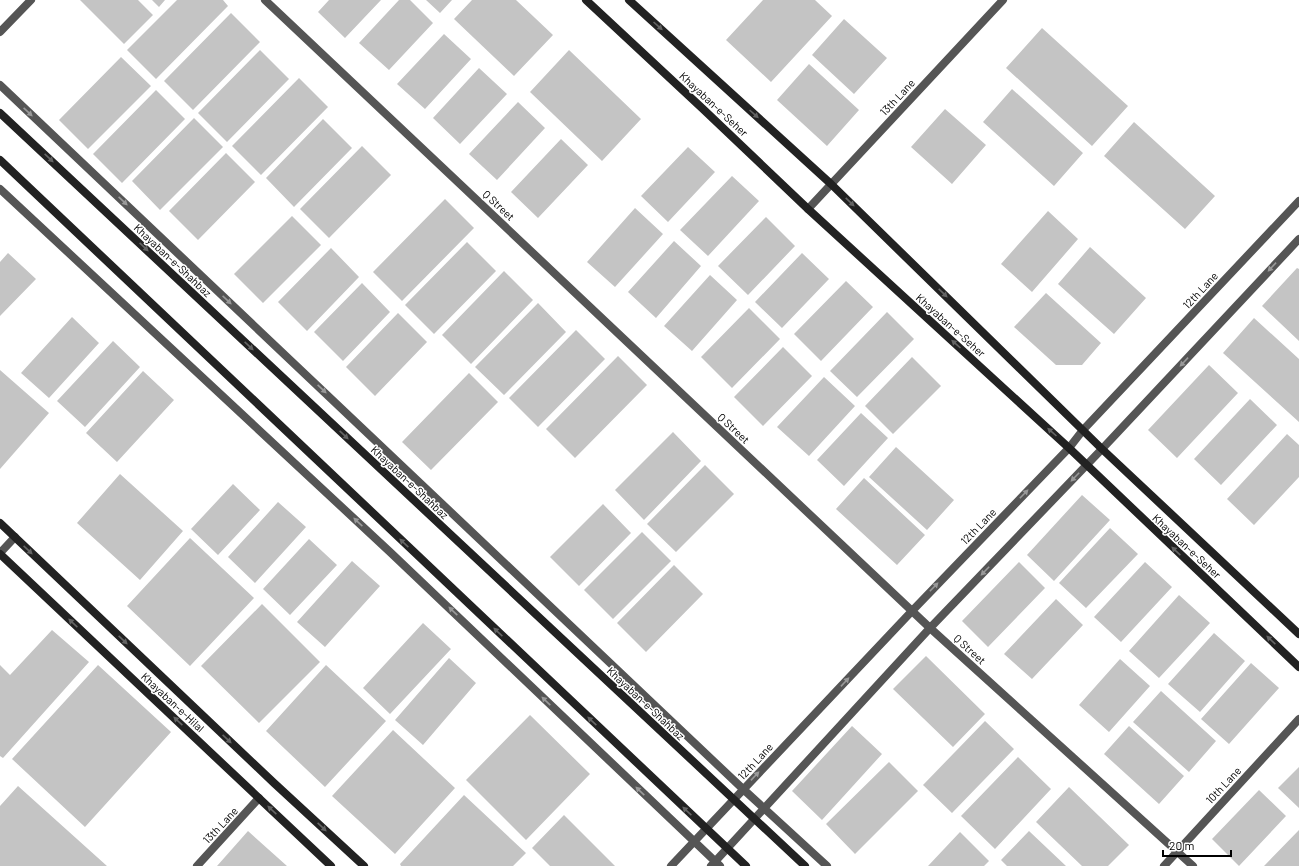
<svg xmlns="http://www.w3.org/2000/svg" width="1299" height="866" viewBox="0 0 1299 866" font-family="Barlow,sans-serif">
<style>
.building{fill:#c4c4c4}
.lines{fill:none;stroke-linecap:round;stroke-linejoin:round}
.street{stroke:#555;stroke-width:8}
.secondary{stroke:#222;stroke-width:8}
.oneway{fill:#646464}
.oneway2{fill:#999}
.labels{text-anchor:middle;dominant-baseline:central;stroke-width:3;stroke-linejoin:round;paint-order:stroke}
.street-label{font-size:11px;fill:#000;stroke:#fff}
</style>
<rect width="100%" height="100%" fill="#fff"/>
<path class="building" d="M80 0H138L153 15 124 44Z
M152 0H165L159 7Z
M177 0H223L228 6 156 79 127 50Z
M329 0H381L345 38 318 12Z
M399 0H410L433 23 389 70 359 43Z
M426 0H452L440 13Z
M472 0H516L553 35 514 76 454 19Z
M763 0H815L832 16 771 82 726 40Z
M231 13 260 42 193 110 164 81Z
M844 19 887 58 854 94 812 55Z
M1042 28 1128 106 1092 146 1006 68Z
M444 34 471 59 425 109 397 84Z
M260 50 289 79 227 142 198 113Z
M569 50 641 119 602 161 530 92Z
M121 57 151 86 88 149 59 120Z
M809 64 859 110 827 146 777 100Z
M479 68 507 94 460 144 433 118Z
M299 78 328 107 261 175 232 146Z
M1012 89 1083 153 1054 186 983 122Z
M156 90 185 119 122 183 93 154Z
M518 102 545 128 497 180 469 154Z
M945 109 986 145 952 184 911 147Z
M194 118 223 147 160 210 132 181Z
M323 119 352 148 294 207 266 178Z
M1134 122 1215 196 1185 229 1104 156Z
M561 139 588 165 538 218 511 192Z
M362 146 391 175 329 238 300 209Z
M688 147 715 172 668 222 641 196Z
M226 153 255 182 198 240 169 211Z
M732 176 759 201 708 256 680 230Z
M445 199 474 228 402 301 373 272Z
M635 208 663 234 615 287 587 262Z
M1048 211 1078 239 1032 292 1001 264Z
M292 216 321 245 263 303 234 274Z
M766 217 795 246 748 295 718 266Z
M674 241 701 266 656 318 628 292Z
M467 242 496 271 434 334 405 305Z
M1090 247 1146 298 1114 334 1058 284Z
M331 248 359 277 307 331 278 302Z
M8 253 36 279 0 316V262Z
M802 253 829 279 782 328 755 302Z
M1297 268 1299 269V341L1262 306Z
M504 271 533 300 471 364 442 335Z
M710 275 737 300 692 351 664 326Z
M846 281 873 307 821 361 794 334Z
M362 283 390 312 343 361 314 332Z
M1046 293 1101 343 1082 365H1056L1014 327Z
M538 303 566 332 504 395 475 367Z
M749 308 780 339 732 388 701 357Z
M887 312 914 339 857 397 830 371Z
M398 313 427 342 375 396 346 367Z
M72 317 99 343 49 398 21 373Z
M1254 318 1299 359V422L1223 353Z
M576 330 605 359 538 427 509 398Z
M113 341 140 367 85 427 57 401Z
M783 347 812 376 763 426 734 397Z
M618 356 647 385 575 458 546 429Z
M912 357 941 386 893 434 865 406Z
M1209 365 1238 393 1177 458 1148 430Z
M0 370 49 413 0 469Z
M143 371 174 400 117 462 86 433Z
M469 373 498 402 431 470 402 442Z
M824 377 855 406 809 456 777 427Z
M1250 399 1277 425 1221 485 1194 459Z
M861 413 888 438 844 486 817 460Z
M673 432 701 461 644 520 615 490Z
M1287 434 1299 445V477L1254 525 1227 499Z
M896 447 954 500 927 530 869 477Z
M705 465 734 494 676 552 647 524Z
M120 474 183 531 140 580 77 523Z
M864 478 925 535 897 565 836 509Z
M233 484 260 510 218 555 191 529Z
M1082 495 1110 520 1054 581 1027 555Z
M278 502 306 527 255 583 228 557Z
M603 504 631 533 579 586 550 557Z
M1110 528 1138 554 1086 608 1059 583Z
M642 532 671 561 613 619 584 590Z
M190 538 254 598 190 666 127 606Z
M309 539 337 565 290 615 263 589Z
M352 561 380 586 325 647 297 622Z
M1019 562 1045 588 988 647 962 621Z
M1145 562 1172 587 1121 642 1094 617Z
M674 565 703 594 646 652 617 623Z
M1179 595 1210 623 1159 678 1129 651Z
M1056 599 1083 625 1032 679 1004 654Z
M262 604 320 662 259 723 201 666Z
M423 623 451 649 390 714 363 688Z
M52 630 89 662 3 758 0 756V665L10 675Z
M1214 633 1245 661 1200 712 1168 684Z
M926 656 985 714 953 747 893 689Z
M449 658 476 683 423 745 395 720Z
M1120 659 1150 686 1109 732 1079 705Z
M1251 663 1279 688 1229 744 1201 719Z
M98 665 171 732 85 827 12 759Z
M326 665 386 721 325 787 266 731Z
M1161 691 1216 741 1189 772 1133 722Z
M530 715 590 774 526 840 466 780Z
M985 721 1014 749 952 813 923 785Z
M852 726 882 754 822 820 792 791Z
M1129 726 1184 776 1159 804 1104 754Z
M393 730 455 788 395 854 332 796Z
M1018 757 1051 789 995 849 961 816Z
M889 762 918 791 855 854 826 824Z
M1299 767V808L1278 788Z
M18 786 107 866H0V806Z
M1069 787 1129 845 1108 866H1082L1036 822Z
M1259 790 1286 816 1239 866 1212 839Z
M464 795 526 853 513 866H401L400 864Z
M564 815 615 866H550L532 848Z
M1299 830V866H1264Z
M248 831 287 866H217Z
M1029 831 1066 866H1007L1001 860Z
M960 832 989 861 984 866H928Z"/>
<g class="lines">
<path class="street" d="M265 0 930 628 1193 866
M0 32 31 0
M0 85 743 789 827 866
M0 189 390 552 720 866
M808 209 1003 0
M0 553 15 537
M197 866 259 798
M671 866 912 611 1069 448 1083 430 1299 201
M711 866 930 628 1102 449 1299 239
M1164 866 1299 719"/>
<path class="secondary" d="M586 0 703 109 808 209 1069 448 1299 667
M629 0 831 184 1102 449 1299 634
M0 113 805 866
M0 160 746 866
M0 523 274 783 364 866
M0 554 331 866"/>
</g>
<defs><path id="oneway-solid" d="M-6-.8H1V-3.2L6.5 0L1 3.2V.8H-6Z"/></defs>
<g class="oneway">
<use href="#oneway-solid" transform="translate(658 26) rotate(42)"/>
<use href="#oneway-solid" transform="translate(754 114) rotate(42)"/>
<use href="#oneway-solid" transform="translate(49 158) rotate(43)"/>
<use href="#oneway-solid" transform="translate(850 202) rotate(44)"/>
<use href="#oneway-solid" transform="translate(144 247) rotate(43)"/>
<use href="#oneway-solid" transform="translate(943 293) rotate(44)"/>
<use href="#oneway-solid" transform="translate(956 344) rotate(-138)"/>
<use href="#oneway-solid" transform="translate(249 346) rotate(43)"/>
<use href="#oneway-solid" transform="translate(1052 432) rotate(-138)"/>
<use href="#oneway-solid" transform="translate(344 435) rotate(43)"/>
<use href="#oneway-solid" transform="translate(404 543) rotate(-137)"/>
<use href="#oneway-solid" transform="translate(28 550) rotate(43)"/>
<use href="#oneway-solid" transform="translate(1176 551) rotate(-137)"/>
<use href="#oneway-solid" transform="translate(73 623) rotate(-137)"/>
<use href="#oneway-solid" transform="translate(498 632) rotate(-137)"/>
<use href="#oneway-solid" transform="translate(123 640) rotate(43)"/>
<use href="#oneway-solid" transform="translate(1271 640) rotate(-137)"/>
<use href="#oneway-solid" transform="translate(178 721) rotate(-137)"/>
<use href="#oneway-solid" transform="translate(592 721) rotate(-137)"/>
<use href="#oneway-solid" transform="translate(227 739) rotate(43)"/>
<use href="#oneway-solid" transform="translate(272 810) rotate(-137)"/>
<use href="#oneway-solid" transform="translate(687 811) rotate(-137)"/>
<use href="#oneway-solid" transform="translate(322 827) rotate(43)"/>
</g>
<g class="oneway2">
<use href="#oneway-solid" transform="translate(28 112) rotate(43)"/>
<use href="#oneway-solid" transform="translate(123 201) rotate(43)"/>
<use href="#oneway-solid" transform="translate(1272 267) rotate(133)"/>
<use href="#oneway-solid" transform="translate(227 300) rotate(43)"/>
<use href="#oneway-solid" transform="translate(1184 362) rotate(133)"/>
<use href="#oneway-solid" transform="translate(322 389) rotate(43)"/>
<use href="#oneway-solid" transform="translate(1075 477) rotate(134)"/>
<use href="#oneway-solid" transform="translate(1024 494) rotate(-46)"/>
<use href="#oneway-solid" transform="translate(358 522) rotate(-137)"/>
<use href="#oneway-solid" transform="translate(985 571) rotate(134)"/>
<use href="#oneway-solid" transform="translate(934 587) rotate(-46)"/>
<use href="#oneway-solid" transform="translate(453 611) rotate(-136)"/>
<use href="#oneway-solid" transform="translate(845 682) rotate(-47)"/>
<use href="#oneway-solid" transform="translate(546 701) rotate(-136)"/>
<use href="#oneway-solid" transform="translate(755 776) rotate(-47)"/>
<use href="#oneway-solid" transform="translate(640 791) rotate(-136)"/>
</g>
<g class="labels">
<g class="street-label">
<text transform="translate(897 97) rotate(-47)">13th Lane</text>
<text transform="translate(714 104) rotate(43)">Khayaban-e-Seher</text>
<text transform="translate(499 205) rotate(43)">Q Street</text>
<text transform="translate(173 260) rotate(43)">Khayaban-e-Shahbaz</text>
<text transform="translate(1200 290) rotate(-47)">12th Lane</text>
<text transform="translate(951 325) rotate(42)">Khayaban-e-Seher</text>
<text transform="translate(734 428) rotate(43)">Q Street</text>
<text transform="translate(410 482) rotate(43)">Khayaban-e-Shahbaz</text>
<text transform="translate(978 526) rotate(-46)">12th Lane</text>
<text transform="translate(1187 546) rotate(43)">Khayaban-e-Seher</text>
<text transform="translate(970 649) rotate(42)">Q Street</text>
<text transform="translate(173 702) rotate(43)">Khayaban-e-Hilal</text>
<text transform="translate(646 703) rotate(43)">Khayaban-e-Shahbaz</text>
<text transform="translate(755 761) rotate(-47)">12th Lane</text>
<text transform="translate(1223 785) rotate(-47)">10th Lane</text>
<text transform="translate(220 825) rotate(-47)">13th Lane</text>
</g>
</g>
<path d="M1163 850v6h68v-6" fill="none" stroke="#000000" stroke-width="2"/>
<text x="1169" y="850" font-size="12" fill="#000000" stroke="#ffffff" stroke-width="3" paint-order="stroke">20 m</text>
</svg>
